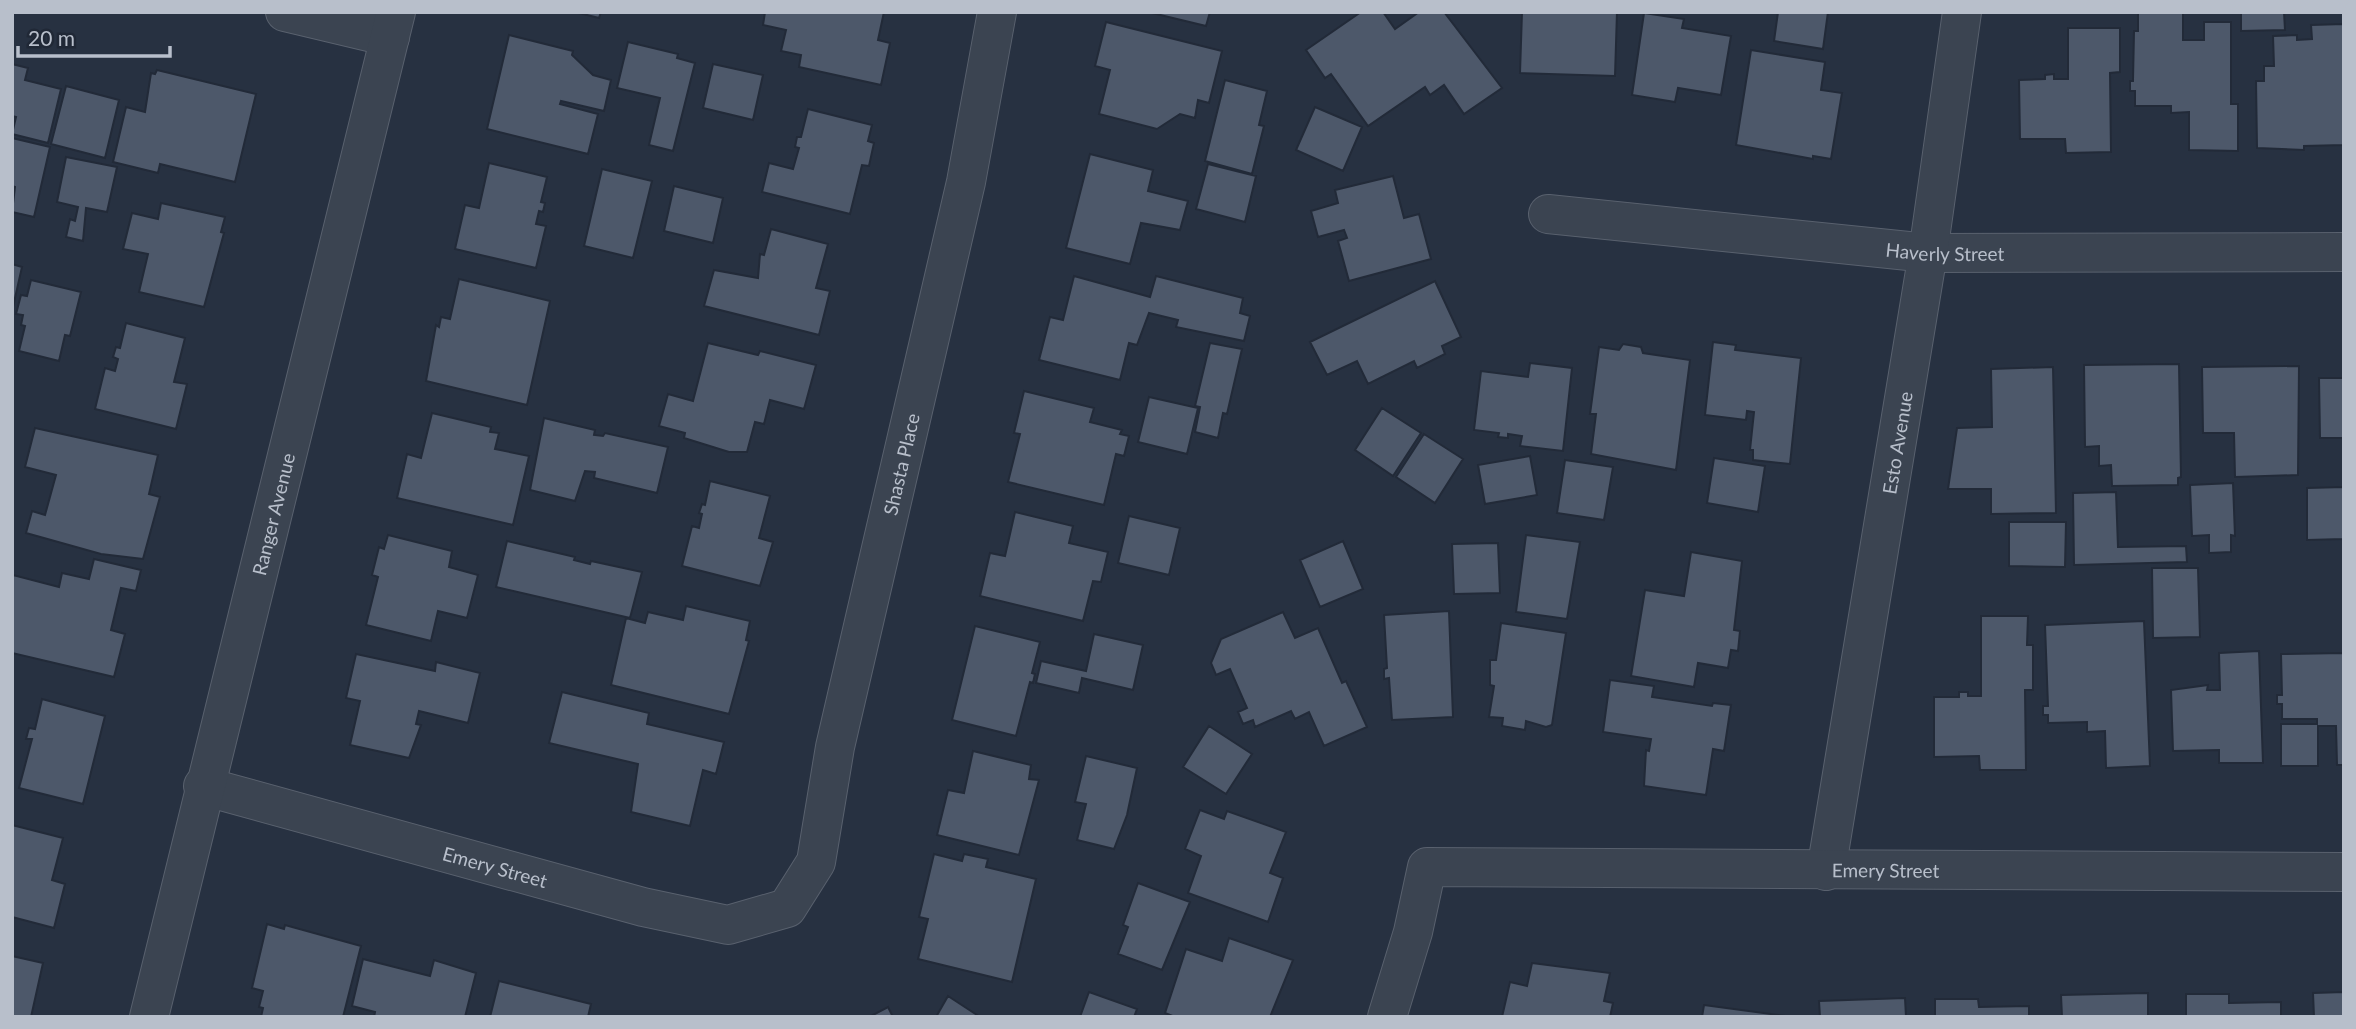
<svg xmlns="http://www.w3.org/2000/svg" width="2356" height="1029" viewBox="0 0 2356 1029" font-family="Lato,sans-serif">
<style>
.building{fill:#4d586a;stroke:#222a38;stroke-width:2}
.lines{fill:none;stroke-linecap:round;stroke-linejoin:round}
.minor-casing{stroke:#59616e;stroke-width:40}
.minor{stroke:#3b4451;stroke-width:38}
.labels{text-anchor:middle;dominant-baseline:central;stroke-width:5;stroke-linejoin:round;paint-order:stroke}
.street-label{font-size:19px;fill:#b8bfcb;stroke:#202836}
</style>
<rect width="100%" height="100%" fill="#273141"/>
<path class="building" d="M575 12H601L599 18Z
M765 12H884L878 40 890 43 881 85 799 67 801 55 781 51 786 30 763 25Z
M1148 12H1210L1206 26Z
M1361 12H1383L1395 29 1419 12H1444L1502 88 1464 114 1444 85 1430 95 1425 87 1368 126 1331 74 1325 78 1306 50Z
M1522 12H1617L1615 76 1520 73Z
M1778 12H1828L1823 49 1774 41Z
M2138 12H2183V40H2204V22H2231V104H2238V151L2189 150V112L2171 113V106H2135V91H2130V81H2133L2134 31H2138Z
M2241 12H2284L2285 30 2241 31Z
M1644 13 1684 19 1682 28 1731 36 1721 95 1678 88 1675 102 1632 95Z
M1106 22 1222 51 1209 103 1198 100 1195 118 1180 114 1157 129 1099 114 1110 70 1095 66Z
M2344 24V145L2304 146V150L2257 148 2256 81H2264V66H2274L2273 36 2297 35V40L2312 39 2311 25Z
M2068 28H2120V72L2110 73 2111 152 2066 153 2065 139H2020L2019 80 2045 79V75L2054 74V79H2068Z
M509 35 573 51 572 55 593 75 611 80 604 111 561 101 560 104 598 114 588 154 487 129Z
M628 42 678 54 677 58 695 63 673 151 649 145 660 98 617 88Z
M1751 50 1825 62 1821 90 1842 93 1831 159 1813 156V159L1736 145Z
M12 64 28 68 25 80 61 89 48 143 12 134 16 117 12 116Z
M713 64 763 75 753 120 703 108Z
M157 70 256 94 235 182 160 164 158 173 113 162 126 107 145 112 151 73 155 74Z
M1225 80 1267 91 1259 125 1264 126 1252 174 1205 161Z
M66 86 119 100 105 158 51 144Z
M1315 107 1362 127 1343 171 1296 150Z
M808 109 872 125 868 141 874 143 869 166 862 165 850 214 762 192 769 163 793 169 799 148 795 147 797 137H801Z
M12 138 50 147 34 217 12 212 15 187 12 186Z
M1090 154 1153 170 1148 191 1188 201 1180 230 1141 223 1130 264 1066 248Z
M66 157 117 167 107 212 86 208 83 241 66 237 70 219 75 221 78 207 57 202Z
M489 163 547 177 541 202 545 203 543 212 539 211 536 224 546 226 536 268 455 249 465 205 479 208Z
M1208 164 1256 176 1245 222 1196 209Z
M602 169 652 181 633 258 584 246Z
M1393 176 1404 218 1419 214 1431 259 1349 281 1338 241 1347 238 1344 230 1318 237 1311 211 1338 203 1335 190Z
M674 186 723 198 713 243 664 231Z
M161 203 225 217 221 232 224 233 204 307 139 292 148 254 123 249 132 213 158 219Z
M771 229 828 244 816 288 830 291 819 335 704 306 714 270 758 278 760 254 764 255Z
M12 264 22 267 13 307H12Z
M1074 276 1150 297 1156 276 1243 298 1240 313 1250 316 1244 341 1176 327 1178 320 1149 313 1137 345 1129 343 1120 380 1039 360 1050 317 1063 320Z
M459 279 550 301 527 405 426 381 436 325 439 327 441 317 450 319Z
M31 280 81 292 70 336 65 335 59 361 19 351 25 326 21 325 23 315 16 314 21 295 27 296Z
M1435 281 1461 337 1442 346 1445 354 1417 368 1414 361 1368 384 1357 361 1327 375 1310 342Z
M126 323 185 338 174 382 187 384 176 429 95 409 105 368 115 371 118 359 113 357 116 347 120 348Z
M1713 342 1736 345 1735 350 1801 358 1790 464 1753 460V450H1750L1754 412 1747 411 1746 420 1705 415Z
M708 343 758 355 760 351 816 365 804 409 770 400 764 424 755 422 747 452H729L684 438 685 433 659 426 668 394 693 401Z
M1210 343 1242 349 1227 414 1223 413 1218 438 1195 432 1200 407 1195 406Z
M1623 344 1641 347 1643 353 1690 360 1676 470 1591 454 1596 414H1590L1599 347 1619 350Z
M1530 363 1572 368 1563 451 1520 446 1522 436 1508 434V438L1498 437 1499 433 1474 430 1481 371 1528 377Z
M2179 364 2181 477 2178 478V485L2112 486 2111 465 2099 466V446L2085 447 2084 365Z
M2299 366 2298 475 2235 477 2234 433H2203L2202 367Z
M2053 367 2056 513 1991 514V489H1948L1957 428 1992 427 1991 369Z
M2319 378H2344V441L2342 438H2320Z
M1024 391 1094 408 1090 422 1122 430 1120 434 1129 436 1124 456 1116 454 1104 505 1008 482 1020 434 1014 433Z
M1149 397 1198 408 1187 454 1138 442Z
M1382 408 1421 433 1393 476 1355 450Z
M432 413 491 427 490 432 499 433 495 449 529 456 513 525 397 498 407 454 421 458Z
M544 418 595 430 594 435 603 436 605 433 668 447 657 493 594 478 595 472 585 471 575 501 530 490Z
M35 428 158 455 149 494 160 497 143 559 101 554 26 533 32 511 45 515 56 475 25 467Z
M1424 434 1463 459 1435 503 1396 477Z
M1530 456 1537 495 1485 504 1478 465Z
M1714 458 1765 466 1758 512 1707 503Z
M1565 460 1613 467 1604 520 1557 513Z
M710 481 770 496 759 538 773 542 760 586 682 566 692 526 699 528 702 514 699 513 702 504 705 505Z
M2233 483 2235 536 2231 535V552L2209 553V535L2192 536 2190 485Z
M2344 487V539L2307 540V488Z
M2116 492 2118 547 2186 546 2187 562 2074 565 2073 493Z
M1015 512 1073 526 1069 543 1108 552 1101 582 1093 581 1083 621 980 596 990 553 1005 556Z
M1129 516 1180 528 1169 575 1118 563Z
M2009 522H2066L2065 567 2009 566Z
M388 535 452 551 449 567 478 575 467 618 438 611 431 641 366 625 378 577 372 575 379 547 384 549Z
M1526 535 1580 542 1567 619 1516 612Z
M507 541 575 557 574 560 590 564 591 561 642 572 630 618 496 587Z
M1343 541 1363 589 1320 607 1300 560Z
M1498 543 1500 593 1454 594 1452 544Z
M1691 552 1742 561 1734 630 1740 631 1738 651 1731 650 1728 668 1698 663 1694 687 1631 676 1645 590 1684 596Z
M94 559 141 570 136 591 121 588 111 630 125 634 114 677 12 653 13 575 59 587 62 573 89 579Z
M2152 568H2198L2200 637 2153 638Z
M686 606 750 621 746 640 749 641 729 714 611 685 626 618 645 623 648 612 683 620Z
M1449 611 1453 717 1392 720 1389 678 1384 679V669L1387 668 1384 615Z
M1283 612 1295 638 1318 628 1342 683 1346 681 1367 727 1324 746 1309 712 1295 719 1291 711 1255 727 1253 720 1243 724 1238 712 1247 708 1230 669 1216 675 1211 663 1221 639Z
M1981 616H2028L2027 645H2033V690H2025L2026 770H1980L1979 756 1934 757V697H1959V692H1968V696H1981Z
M2144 621 2150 766 2106 768 2105 731 2087 732V722L2048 723V715H2043V706H2048L2045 625Z
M1501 623 1566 633 1552 725 1546 727 1526 721 1525 730 1502 726 1503 718 1489 717 1494 686 1490 685V660H1496Z
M975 626 1040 642 1032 673 1035 674 1033 683 1030 682 1016 736 952 720Z
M1094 634 1143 645 1133 690 1082 678 1079 693 1036 683 1041 661 1086 671Z
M2259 651 2263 763H2219V750L2173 751 2171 690 2208 685 2207 690H2220L2219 653Z
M2344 653V765H2337L2336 726H2318V766H2281V724H2317V719H2282V704H2277V695H2282L2281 654Z
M356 654 435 671 436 662 480 673 468 723 419 711 416 724 421 725 409 758 350 745 360 701 346 698Z
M1610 680 1654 686 1652 697 1712 706 1713 703 1731 705 1724 751 1713 749 1706 795 1644 786 1646 750 1649 751 1651 739 1603 732Z
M562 692 649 713 647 724 724 742 716 774 703 770 690 826 631 812 638 764 549 743Z
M42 699 105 716 83 804 19 788 32 739H26L29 728 35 729Z
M1209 726 1252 754 1226 794 1183 767Z
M973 751 1031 765 1029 779 1039 780 1019 855 937 835 948 790 964 793Z
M1086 756 1137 768 1127 815 1114 849 1077 840 1086 804 1075 802Z
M1200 810 1224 819 1227 811 1286 832 1270 873 1283 878 1268 922 1188 893 1201 856 1185 849Z
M12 825 63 838 52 880 65 884 54 928 12 917Z
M934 854 962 861 964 854 988 859 986 867 1036 879 1012 982 918 959 928 919 919 917Z
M1138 883 1190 902 1162 970 1118 954 1128 927 1123 925Z
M267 924 284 929 285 925 361 946 343 1017H261L263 1008 259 1007 263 991 252 988Z
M1229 938 1293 960 1270 1017H1175L1165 1013 1186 949 1222 961Z
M12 956 43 963 31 1017H12Z
M363 959 430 976 434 960 476 973 465 1017H374L375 1012 352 1006Z
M1532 963 1610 973 1604 1001 1613 1003 1610 1017H1502L1510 982 1527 986Z
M499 981 591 1004 588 1017H490Z
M1089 992 1137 1009 1134 1017H1080Z
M2344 992V1017H2314L2313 993Z
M2148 993V1017H2062L2061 995Z
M2186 994H2229V1003L2281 1002V1017H2186Z
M948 996 980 1017H936Z
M1905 998 1906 1017H1820L1819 1001Z
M1935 999H1978L1979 1007 2029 1006V1017H1935Z
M1704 1005 1792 1017H1702Z
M888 1007 893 1017H869Z"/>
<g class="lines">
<defs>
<g id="minor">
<path d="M285 12 390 37"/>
<path id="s1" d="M1548 214 1928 253 2344 252"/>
<path id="s2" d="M203 786 643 907 728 925 787 908 816 862 835 747 966 182 997 12"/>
<path id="s3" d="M1826 871 1928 253 1962 12"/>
<path id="s4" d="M149 1017 396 12"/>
<path id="s5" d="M1387 1017 1413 932 1427 867 2344 872"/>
</g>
</defs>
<use href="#minor" class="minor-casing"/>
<use href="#minor" class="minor"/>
</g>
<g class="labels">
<g class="street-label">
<text stroke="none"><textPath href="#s1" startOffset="399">Haverly Street</textPath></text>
<text stroke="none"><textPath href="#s3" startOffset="434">Esto Avenue</textPath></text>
<text stroke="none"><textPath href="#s2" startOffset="1066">Shasta Place</textPath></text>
<text stroke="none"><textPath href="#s4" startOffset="518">Ranger Avenue</textPath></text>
<text stroke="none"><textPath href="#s2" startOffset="303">Emery Street</textPath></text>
<text stroke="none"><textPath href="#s5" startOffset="614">Emery Street</textPath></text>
</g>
</g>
<rect width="2356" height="1029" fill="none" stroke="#b8bfcb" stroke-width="28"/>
<path d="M18 46v10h152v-10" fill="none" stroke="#b8bfcb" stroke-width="3.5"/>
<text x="28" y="46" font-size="21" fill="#b8bfcb" stroke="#202836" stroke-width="5" paint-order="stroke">20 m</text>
</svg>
